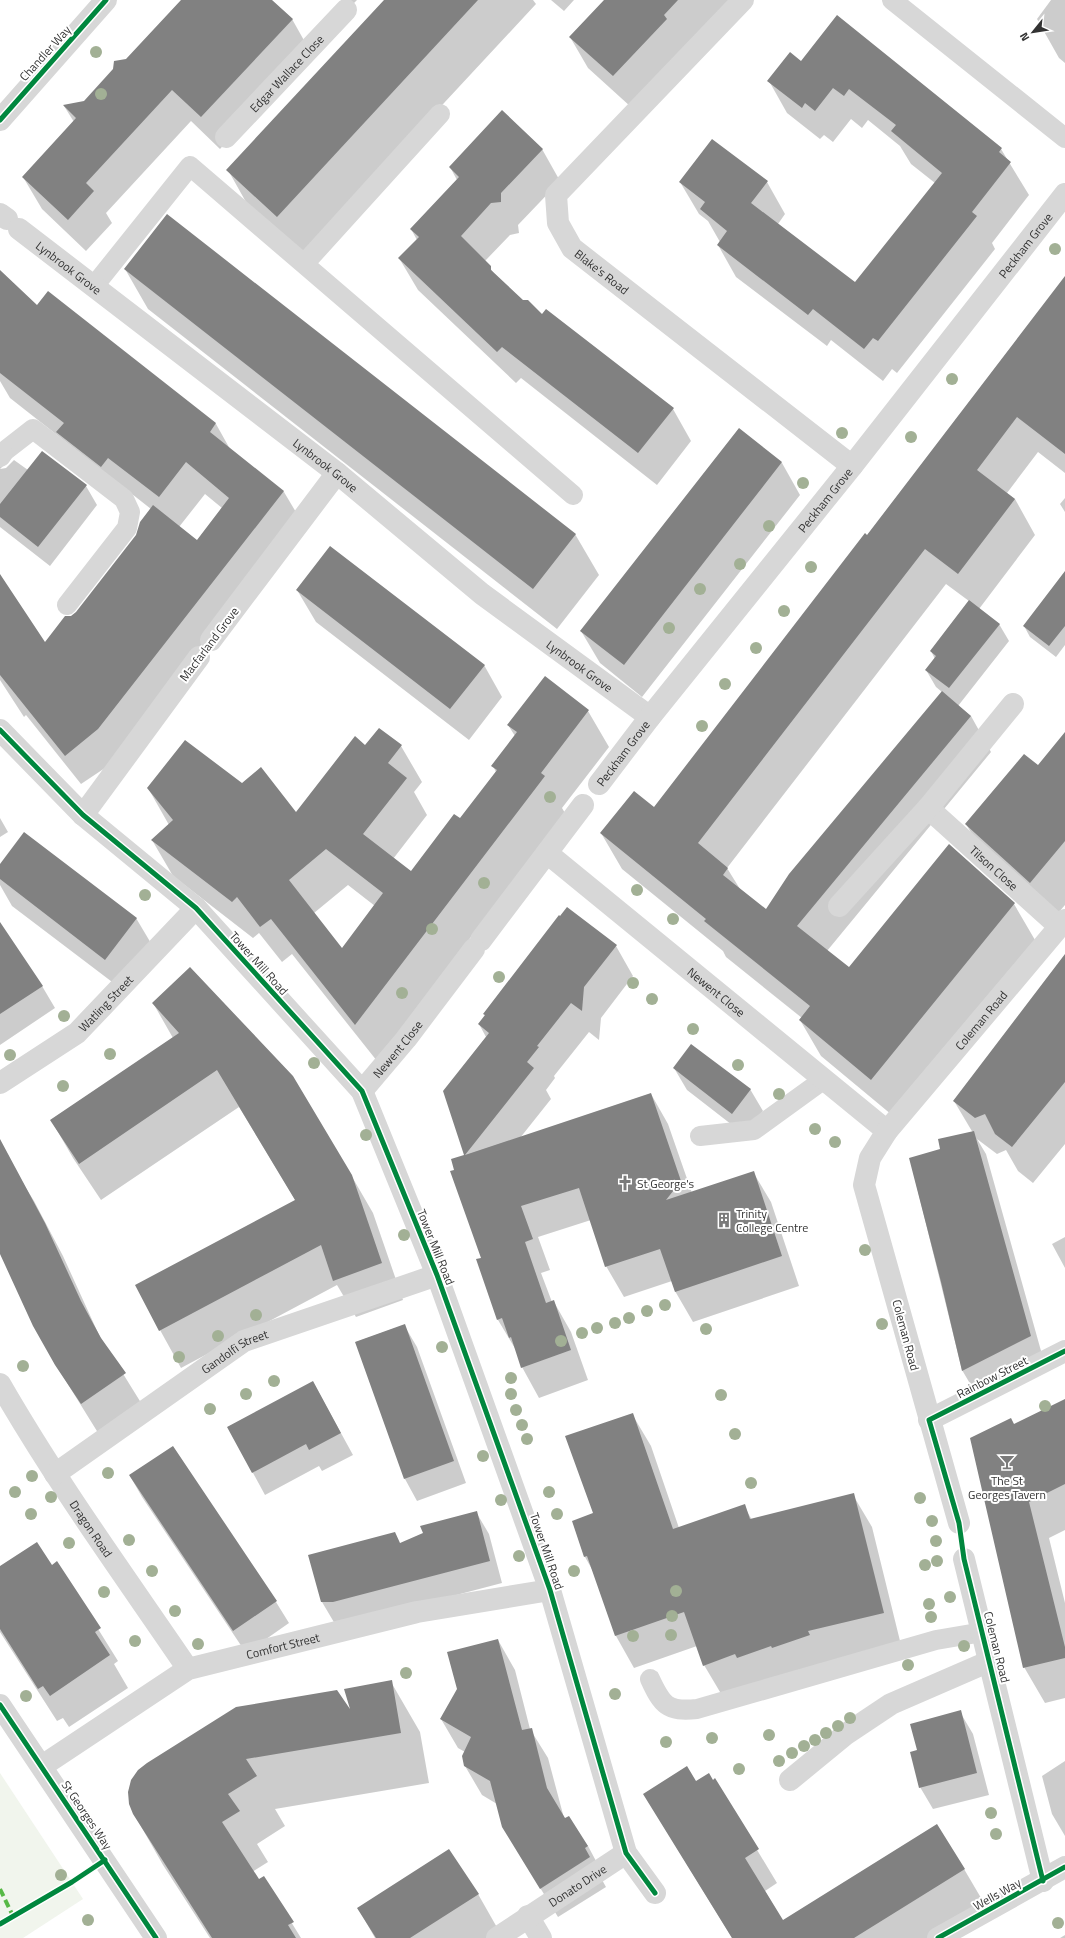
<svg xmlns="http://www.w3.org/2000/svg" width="1065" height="1938" viewBox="0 0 1065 1938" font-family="'Titillium Web',sans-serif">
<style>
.green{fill:#f1f5ed}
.shadow{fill:#0003;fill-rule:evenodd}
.building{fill:#818181;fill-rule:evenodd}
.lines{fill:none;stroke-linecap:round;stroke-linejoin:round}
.service{stroke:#d7d7d7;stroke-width:20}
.minor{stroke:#d7d7d7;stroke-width:22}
.tertiary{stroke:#d7d7d7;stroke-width:22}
.quiet{stroke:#58b947;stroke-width:4;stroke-dasharray:8 4;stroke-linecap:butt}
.cycleway-casing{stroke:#fff;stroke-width:8}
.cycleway{stroke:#00873e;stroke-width:5}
.tree{fill:#a2b095}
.labels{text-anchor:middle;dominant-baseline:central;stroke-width:4;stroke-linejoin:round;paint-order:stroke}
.street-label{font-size:12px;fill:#333;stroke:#fff}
.poi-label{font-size:12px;fill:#333;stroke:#fff;text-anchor:start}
</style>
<rect width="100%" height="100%" fill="#fff"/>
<path class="green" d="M0 1773 83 1899 23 1938H0Z"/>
<path class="shadow" d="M182 0H271L292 19 310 51 220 149 191 121 106 213 112 223 86 251 42 209 23 177 74 122 64 106 84 102 127 60Z
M345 0H357L351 6Z
M386 0H533L536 4 301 257 251 211 228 170Z
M551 0H574L564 11Z
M605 0H731L631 107 588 68 570 37Z
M1051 0H1065V63L1059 58 1037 19Z
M801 62 1001 149 1029 195 992 243 995 249 897 373 892 369 883 381 831 340 827 346 736 277 718 245 720 242 708 221 699 214 680 182H767L785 214 778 224 855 284 935 183 911 164 900 146 868 120 862 128 851 119 833 142 824 135 820 139 787 113 769 81Z
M542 149 560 181 518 225 519 233 510 235 485 261 495 275 523 301 673 409 691 441 657 485 521 378 516 383 418 290 399 258 417 240 411 229 457 180 450 167Z
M125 269 575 534 599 575 557 629 148 309Z
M0 272 37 307 48 293 216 424 230 449 284 492 303 524 120 758 81 784 26 715 24 717 0 680V576L45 644 77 613 137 536 151 509 10 398 0 381ZM205 494 222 508 197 541 179 527Z
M1065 277V473L1038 452 1007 493 1015 499 1035 535 979 609 999 624 1009 641 958 706 971 716 991 752 827 951 849 968 1014 904 1035 940 892 1115 821 1056 800 1020 802 1018 726 957 723 951 622 869 601 833 654 808 867 536ZM946 584 969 601 931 651 935 659 926 670 936 687 942 692 766 910 740 889 727 868Z
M739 429 782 463 800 495 642 697 600 663 581 631Z
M0 455 5 464 0 469 6 468 14 460 28 470 86 486 97 505 50 566 0 527Z
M1065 498V512L1060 504Z
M1065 573V645L1056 657 1030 637 1024 626Z
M297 590 484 665 502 697 469 740 316 622Z
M545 677 588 711 609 747 562 808 565 813 377 1061 292 954 282 962 259 933 253 938 173 876 152 840 169 825 148 788 242 785 296 813 366 747 379 729 401 746 422 782 414 792 427 815 393 859 411 872 460 820 496 772 493 766 515 736 508 725ZM348 885 375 906 342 950 314 913Z
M1065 739V905L1052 920 988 862 966 824 1038 767Z
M0 818 8 832 0 837Z
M0 866 136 918 155 950 124 991 12 906 0 885Z
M616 946 633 976 601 1018 599 1040 589 1032 554 1076 555 1078 546 1090 551 1099 520 1138 651 1094 668 1124 692 1193 753 1172 771 1202 799 1286 693 1322 675 1291 672 1281 624 1297 606 1266 591 1220 538 1237 550 1270 541 1273 552 1302H554L571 1332 588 1380 539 1398 522 1367 516 1350 498 1320 477 1260 482 1258 455 1170 465 1156 444 1091 486 1037 479 1024 485 1016 484 1014Z
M0 953 42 986 55 1008 0 1045Z
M1065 956V1144L1033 1183 1018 1171 1006 1150 997 1154 977 1139 986 1154 1043 1358 975 1392 962 1370 910 1159 941 1150 973 1133 954 1101Z
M153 1003 351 1175 373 1213 403 1300 356 1317 337 1285 181 1368 160 1330 296 1201 239 1107 101 1200 73 1158 51 1120 173 1038Z
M674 1068 750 1089 763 1111 745 1135 687 1090Z
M0 1146 34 1201 63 1256 99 1335 143 1406 100 1436 56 1365 0 1252Z
M1065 1237V1268L1052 1244Z
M404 1325 417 1347 466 1483 417 1501 405 1479 356 1342Z
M313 1382 353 1455 322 1471 319 1466 265 1495 228 1427Z
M1065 1400V1530L1049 1538 1065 1603V1698L1045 1703 1024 1667 1014 1425Z
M632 1414 651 1446 679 1528 744 1506 752 1520 853 1495 872 1527 901 1645 723 1697 704 1665 697 1646 634 1668 616 1636 593 1571 585 1557 573 1522 594 1514Z
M173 1447 276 1602 289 1623 246 1653 142 1497 130 1476Z
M476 1512 489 1534 502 1583 346 1624H335L322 1602 310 1556 400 1544Z
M57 1563 118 1661 114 1664 128 1688 69 1727 63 1718 57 1721 0 1632V1567L52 1566Z
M498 1640 515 1670 530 1729 548 1758 564 1818 588 1846 604 1876 601 1878 606 1887 558 1917 503 1827 497 1804 482 1795 465 1766V1752L458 1748 441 1719Z
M391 1682 420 1732 429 1783 275 1809 285 1826 257 1844 268 1862 252 1872 258 1881 264 1878 301 1938H210L163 1865 134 1814 130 1803 352 1714Z
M960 1712 973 1734 989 1795 933 1809 920 1787 918 1751Z
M1065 1761V1836L1052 1814 1042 1776Z
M715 1780 777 1883 765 1891 783 1922 964 1869 984 1903 927 1938H732L644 1794Z
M478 1894 503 1938H375L358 1908Z
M1065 1935V1938H1060Z"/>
<path class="building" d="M181 0H272L293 19 201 117 172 90 86 183 94 191 68 220 22 177 76 118 63 105 84 101 113 69 114 61 126 59Z
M384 0H478L277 217 226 170Z
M604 0H678L664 15 667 19 613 76 569 37Z
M837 15 1002 148 999 152 1011 162 972 212 977 216 878 341 873 338 864 349 813 309 808 315 717 245 727 231 700 209 705 202 679 182 712 139 768 181 751 203 855 282 942 173 891 131 896 125 849 89 844 96 833 88 815 111 805 103 802 108 767 81 790 52 801 61Z
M502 110 543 149 501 193V202L491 203 461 236 491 266V270L523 300H528L542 314 546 309 674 408 638 453 502 347 497 352 398 258 419 237 410 229 459 177 449 167Z
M167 214 576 534 533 589 124 269Z
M0 270 37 305 48 291 216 423 210 432 284 491 98 729 65 756 0 675V574L45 642 65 616H71L76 612 136 535 140 522 153 505 197 540 229 498 186 462 159 497 108 458 101 467 56 432 64 423 0 373Z
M1065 276V454L1017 417 977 470 1015 499 958 574 925 549 698 843 728 868 723 875 766 909 789 874 942 691 971 716 797 926 849 967 949 844 1015 903 871 1080 799 1020 810 1006 704 921 706 919 600 833 634 791 654 807 865 533 867 535Z
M739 428 782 462 624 665 580 631Z
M42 451 87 485 38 547 0 517V504Z
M330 546 485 665 450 709 296 590Z
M1065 571V626L1049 646 1023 626Z
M969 600 1000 624 949 688 925 670 936 656 930 651Z
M545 676 589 710 541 773 545 776 355 1025 271 919 260 927 237 897 232 902 151 840 173 820 147 788 185 740 242 783 261 767 296 812 355 736 365 745 379 728 402 745 388 763 407 778 363 834 411 871 454 814 460 818 497 770 491 766 517 732 507 725ZM326 849 383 893 342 948 289 880Z
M1065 732V841L1030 883 965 824 1024 754 1038 765Z
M24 832 137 918 105 960 0 879V864Z
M567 907 617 945 584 987 582 1011 571 1003 537 1046 539 1047 527 1062 534 1068 465 1155 651 1093 681 1181 666 1200 754 1171 782 1256 675 1292 660 1249 605 1267 579 1188 521 1206 533 1239 525 1242 546 1303 554 1300 571 1350 521 1368 511 1337 509 1338 502 1318 497 1320 476 1259 481 1258 450 1171 454 1170 451 1159 464 1155 443 1091 489 1033 478 1024 485 1015 483 1014 559 915 560 916Z
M0 922 43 986 0 1014Z
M1065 954V1082L1012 1147 995 1134 985 1114 975 1118 953 1101Z
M190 967 293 1076 352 1175 382 1263 333 1281 321 1245 159 1331 135 1285 295 1200 217 1070 79 1164 50 1120 179 1033 152 1003Z
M691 1044 751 1089 732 1114 673 1068Z
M974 1131 1031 1336 962 1371 941 1282 909 1158 940 1149 938 1139Z
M0 1139 45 1223 81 1301 101 1338 126 1373 81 1404 55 1365 33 1326 0 1254Z
M405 1324 454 1461 404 1479 355 1342Z
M313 1381 341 1433 309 1450 306 1444 252 1473 227 1427Z
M1065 1399V1484L1029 1502 1065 1647V1658L1023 1668 970 1438 1011 1418 1014 1424Z
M633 1413 673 1529 745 1504 750 1519 854 1493 884 1613 808 1631 810 1635 772 1648 771 1646 737 1658 735 1654 703 1666 684 1612 615 1636 587 1556 584 1557 572 1521 593 1513 565 1436Z
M173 1446 277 1601 233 1631 129 1475Z
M477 1511 490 1561 333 1602H321L308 1555 395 1532 400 1543 423 1533 420 1526Z
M37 1542 52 1565 57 1561 101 1628 95 1632 110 1655 50 1696 43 1686 38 1689 0 1629V1566Z
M498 1639 522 1730 532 1728 547 1788 565 1818 569 1816 588 1846 585 1848 590 1857 540 1889 502 1827 490 1781 464 1766 462 1756 471 1737 440 1719 457 1689 447 1652Z
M392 1680 401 1733 246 1759 257 1776 228 1794 240 1811 222 1822 259 1879 264 1876 294 1922 288 1925 296 1938H212L133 1814 129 1804 128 1792 131 1780 138 1770 147 1763 236 1707 337 1690 350 1709 344 1689Z
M961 1710 977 1773 919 1788 910 1752 917 1750 910 1724Z
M687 1766 696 1781 709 1773 713 1780 715 1778 759 1849 745 1858 783 1920 937 1824 965 1869 854 1938H732L643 1794Z
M449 1849 479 1894 410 1938H376L357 1908Z"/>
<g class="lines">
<path class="service" d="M892 0 1065 138
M304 264 573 495
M94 286 190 166 304 264 440 114
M2 453 33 429 124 499 130 512 127 528 67 605
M700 1136 754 1130 823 1080
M650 1679C662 1705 667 1712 697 1709L936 1640 983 1632"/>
<g class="minor">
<path id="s1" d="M743 0 556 195 558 223 572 248 852 466"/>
<path d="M0 120 106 0"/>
<path id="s2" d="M226 137 346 10"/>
<path d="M0 214 7 219"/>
<path id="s3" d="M19 229 337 473 482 594 650 717"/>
<path d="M0 456 2 453"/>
<path d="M211 640 337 473"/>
<path d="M0 730 83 815 196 908 362 1091 437 1275 550 1590 626 1853 655 1893"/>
<path id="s4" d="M599 784 650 717 852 466 1065 194"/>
<path id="s5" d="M928 808 1060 927"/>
<path d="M83 815 199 657"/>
<path id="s6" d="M547 853 887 1131"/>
<path d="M839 906 928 808 1013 704"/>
<path d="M481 940 583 805"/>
<path id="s7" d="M0 1083 77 1033 196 908"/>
<path id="s8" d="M362 1091 406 1039 474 949"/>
<path id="s9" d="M0 1384C57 1483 124 1575 188 1669"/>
<path d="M929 1420 1065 1351"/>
<path id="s10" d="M55 1474 244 1341 437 1275"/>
<path id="s11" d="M959 1523 864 1185 870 1158 887 1131 1065 920"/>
<path d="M964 1559 1043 1881"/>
<path d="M0 1705 156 1938"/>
<path id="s12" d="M42 1766 188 1669 417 1612 550 1590"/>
<path d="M790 1780 846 1734 891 1704 990 1661"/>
<path d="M528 1916 541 1938"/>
<path id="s13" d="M497 1938 626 1853"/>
</g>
<path class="tertiary" d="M938 1938 1065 1867"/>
<path class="quiet" d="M0 1889 13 1916"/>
<defs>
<path id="cycleway" d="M0 120 106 0
M0 730 83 815 196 908 362 1091 437 1275 550 1590 626 1853 655 1893
M0 1705 156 1938
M1043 1881 964 1559 959 1523 929 1420 1065 1351
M0 1924 72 1882 105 1860
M938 1938 1065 1867"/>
</defs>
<use href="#cycleway" class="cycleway-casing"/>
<use href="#cycleway" class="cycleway"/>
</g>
<g class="tree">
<circle cx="96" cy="52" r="6"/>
<circle cx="101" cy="94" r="6"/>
<circle cx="1055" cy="249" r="6"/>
<circle cx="952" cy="379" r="6"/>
<circle cx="842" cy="433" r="6"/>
<circle cx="911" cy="437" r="6"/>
<circle cx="803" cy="483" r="6"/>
<circle cx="769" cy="526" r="6"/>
<circle cx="740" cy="564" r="6"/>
<circle cx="811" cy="567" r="6"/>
<circle cx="700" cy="589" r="6"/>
<circle cx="784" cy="611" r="6"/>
<circle cx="669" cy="628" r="6"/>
<circle cx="756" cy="648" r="6"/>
<circle cx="725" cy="684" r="6"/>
<circle cx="702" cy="726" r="6"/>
<circle cx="550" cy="797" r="6"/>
<circle cx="484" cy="883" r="6"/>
<circle cx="637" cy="890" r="6"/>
<circle cx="145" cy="895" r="6"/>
<circle cx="673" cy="919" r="6"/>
<circle cx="432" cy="929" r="6"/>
<circle cx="499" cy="977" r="6"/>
<circle cx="633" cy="983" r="6"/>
<circle cx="402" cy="993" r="6"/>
<circle cx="652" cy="999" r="6"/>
<circle cx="64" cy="1016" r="6"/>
<circle cx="693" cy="1029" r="6"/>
<circle cx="110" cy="1054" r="6"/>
<circle cx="10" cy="1055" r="6"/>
<circle cx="314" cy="1063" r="6"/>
<circle cx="738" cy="1065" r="6"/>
<circle cx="63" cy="1086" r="6"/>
<circle cx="779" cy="1094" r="6"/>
<circle cx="815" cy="1129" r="6"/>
<circle cx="366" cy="1135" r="6"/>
<circle cx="835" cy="1142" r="6"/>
<circle cx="404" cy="1235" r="6"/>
<circle cx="865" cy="1250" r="6"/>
<circle cx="665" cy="1305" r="6"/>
<circle cx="647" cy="1311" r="6"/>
<circle cx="256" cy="1315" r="6"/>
<circle cx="629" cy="1318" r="6"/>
<circle cx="615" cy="1323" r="6"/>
<circle cx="882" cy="1324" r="6"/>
<circle cx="597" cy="1328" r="6"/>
<circle cx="706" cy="1329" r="6"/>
<circle cx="582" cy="1333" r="6"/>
<circle cx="218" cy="1336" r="6"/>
<circle cx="561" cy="1341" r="6"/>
<circle cx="442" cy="1347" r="6"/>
<circle cx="179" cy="1357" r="6"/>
<circle cx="23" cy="1366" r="6"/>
<circle cx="511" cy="1378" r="6"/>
<circle cx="274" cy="1381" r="6"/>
<circle cx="246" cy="1394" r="6"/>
<circle cx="511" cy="1394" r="6"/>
<circle cx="721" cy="1395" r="6"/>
<circle cx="1045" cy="1406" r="6"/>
<circle cx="210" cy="1409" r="6"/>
<circle cx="516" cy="1410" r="6"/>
<circle cx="522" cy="1425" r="6"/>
<circle cx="735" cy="1434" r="6"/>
<circle cx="527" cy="1439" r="6"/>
<circle cx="483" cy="1456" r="6"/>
<circle cx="108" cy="1473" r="6"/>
<circle cx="32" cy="1476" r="6"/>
<circle cx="751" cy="1483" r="6"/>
<circle cx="15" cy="1492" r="6"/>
<circle cx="549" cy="1492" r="6"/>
<circle cx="51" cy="1497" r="6"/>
<circle cx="920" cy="1498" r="6"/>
<circle cx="501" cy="1500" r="6"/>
<circle cx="31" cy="1514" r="6"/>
<circle cx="557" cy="1514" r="6"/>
<circle cx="932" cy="1521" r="6"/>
<circle cx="129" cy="1540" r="6"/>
<circle cx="936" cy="1541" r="6"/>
<circle cx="69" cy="1543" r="6"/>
<circle cx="519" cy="1556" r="6"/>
<circle cx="937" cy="1561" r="6"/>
<circle cx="925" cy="1565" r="6"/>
<circle cx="152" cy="1571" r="6"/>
<circle cx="574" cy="1571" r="6"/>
<circle cx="676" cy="1591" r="6"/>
<circle cx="104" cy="1592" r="6"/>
<circle cx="950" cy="1597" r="6"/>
<circle cx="929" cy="1604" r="6"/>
<circle cx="175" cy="1611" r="6"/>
<circle cx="672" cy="1616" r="6"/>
<circle cx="931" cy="1617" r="6"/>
<circle cx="671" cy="1635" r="6"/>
<circle cx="633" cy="1636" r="6"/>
<circle cx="135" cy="1641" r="6"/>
<circle cx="198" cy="1644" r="6"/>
<circle cx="964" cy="1646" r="6"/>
<circle cx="908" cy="1665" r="6"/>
<circle cx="406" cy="1673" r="6"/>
<circle cx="615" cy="1694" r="6"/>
<circle cx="26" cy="1696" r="6"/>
<circle cx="850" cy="1718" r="6"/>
<circle cx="838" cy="1726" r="6"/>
<circle cx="826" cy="1733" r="6"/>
<circle cx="769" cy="1735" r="6"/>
<circle cx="712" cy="1738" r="6"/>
<circle cx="815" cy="1740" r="6"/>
<circle cx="666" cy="1742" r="6"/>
<circle cx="804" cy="1746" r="6"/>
<circle cx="792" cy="1753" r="6"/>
<circle cx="779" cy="1761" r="6"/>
<circle cx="739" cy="1769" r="6"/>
<circle cx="991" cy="1813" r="6"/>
<circle cx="996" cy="1834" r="6"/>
<circle cx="61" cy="1875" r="6"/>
<circle cx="88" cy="1920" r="6"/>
<circle cx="1058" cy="1923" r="6"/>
</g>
<defs>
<symbol id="church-bare" viewBox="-9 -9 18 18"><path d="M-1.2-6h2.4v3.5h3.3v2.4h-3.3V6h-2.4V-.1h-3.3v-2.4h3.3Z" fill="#7a7a7a" stroke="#fff" stroke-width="2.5" paint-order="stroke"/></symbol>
<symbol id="building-bare" viewBox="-9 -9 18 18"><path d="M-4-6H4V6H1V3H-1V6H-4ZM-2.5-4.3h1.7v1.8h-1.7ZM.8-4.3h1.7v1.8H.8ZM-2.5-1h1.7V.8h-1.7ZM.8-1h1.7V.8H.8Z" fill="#7a7a7a" stroke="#fff" stroke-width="2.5" paint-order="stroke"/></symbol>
<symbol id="bar-bare" viewBox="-9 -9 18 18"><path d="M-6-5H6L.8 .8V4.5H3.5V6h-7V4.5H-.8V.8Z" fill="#7a7a7a" stroke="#fff" stroke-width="2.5" paint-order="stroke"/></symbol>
</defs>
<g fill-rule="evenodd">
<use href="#church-bare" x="614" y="1172" width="22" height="22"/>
<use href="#building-bare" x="713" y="1209" width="22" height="22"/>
<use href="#bar-bare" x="996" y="1451" width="22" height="22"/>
</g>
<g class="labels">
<g class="street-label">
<text transform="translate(45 53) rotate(-48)">Chandler Way</text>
<text stroke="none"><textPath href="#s2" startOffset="88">Edgar Wallace Close</textPath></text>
<text stroke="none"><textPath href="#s4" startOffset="687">Peckham Grove</textPath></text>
<text stroke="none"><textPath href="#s3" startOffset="63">Lynbrook Grove</textPath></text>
<text stroke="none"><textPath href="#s1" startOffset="365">Blake's Road</textPath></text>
<text stroke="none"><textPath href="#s3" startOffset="387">Lynbrook Grove</textPath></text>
<text stroke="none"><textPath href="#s4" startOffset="363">Peckham Grove</textPath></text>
<text transform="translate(209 644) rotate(-53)">Macfarland Grove</text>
<text stroke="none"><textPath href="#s3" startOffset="711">Lynbrook Grove</textPath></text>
<text stroke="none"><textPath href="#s4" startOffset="39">Peckham Grove</textPath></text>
<text stroke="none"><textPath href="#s5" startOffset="89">Tilson Close</textPath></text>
<text transform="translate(259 963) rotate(48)">Tower Mill Road</text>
<text stroke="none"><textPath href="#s6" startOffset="219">Newent Close</textPath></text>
<text stroke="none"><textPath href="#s7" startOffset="133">Watling Street</textPath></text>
<text stroke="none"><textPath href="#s11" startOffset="556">Coleman Road</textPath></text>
<text stroke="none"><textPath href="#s8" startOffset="55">Newent Close</textPath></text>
<text transform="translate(436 1247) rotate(68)">Tower Mill Road</text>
<text transform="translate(906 1335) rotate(75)">Coleman Road</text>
<text stroke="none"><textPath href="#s10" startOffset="218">Gandolfi Street</textPath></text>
<text transform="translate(992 1377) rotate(-27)">Rainbow Street</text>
<text stroke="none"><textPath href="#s9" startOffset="171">Dragon Road</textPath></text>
<text transform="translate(547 1551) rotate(71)">Tower Mill Road</text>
<text stroke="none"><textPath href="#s12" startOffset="273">Comfort Street</textPath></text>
<text transform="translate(997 1647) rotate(76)">Coleman Road</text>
<text transform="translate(87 1815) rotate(56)">St Georges Way</text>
<text stroke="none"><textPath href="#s13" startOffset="96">Donato Drive</textPath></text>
<text transform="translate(997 1894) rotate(-29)">Wells Way</text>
</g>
<g class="poi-label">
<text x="637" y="1183">St George's</text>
<text x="736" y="1213">Trinity<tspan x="736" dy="14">College Centre</tspan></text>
<text x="1007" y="1480" text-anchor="middle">The St<tspan x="1007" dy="14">Georges Tavern</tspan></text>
</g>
</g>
<g transform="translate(1033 32) rotate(240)" stroke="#ffffff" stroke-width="3" paint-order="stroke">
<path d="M0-3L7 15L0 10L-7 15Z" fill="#333333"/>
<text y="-6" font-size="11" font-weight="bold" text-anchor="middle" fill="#333333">N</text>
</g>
</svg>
